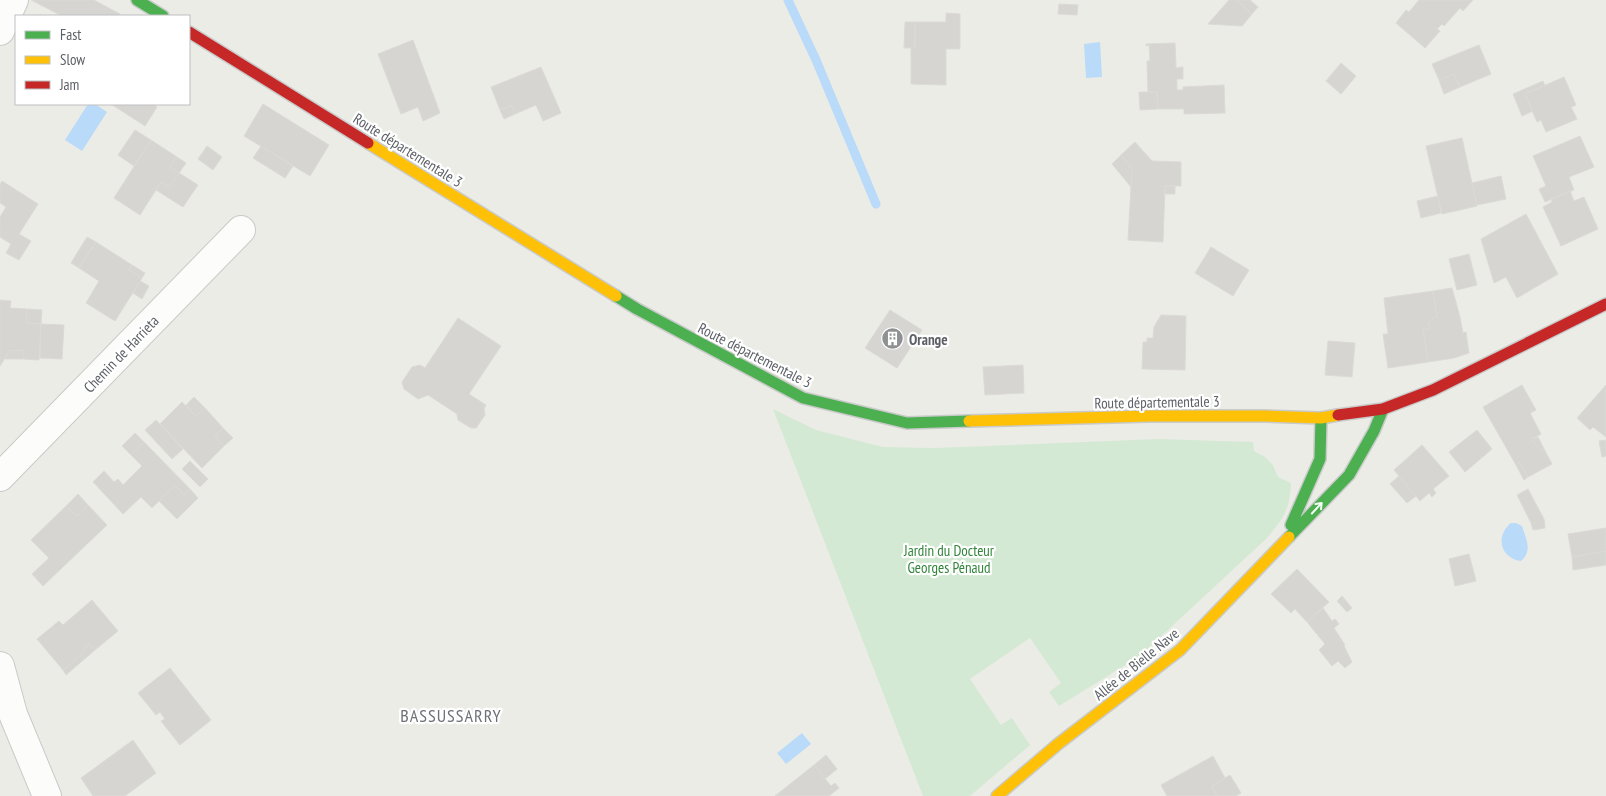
<svg xmlns="http://www.w3.org/2000/svg" width="1606" height="796" viewBox="0 0 1606 796" font-family="'PT Sans Narrow',sans-serif">
<style>
.green{fill:#d4e9d3}
.water{fill:#b9daf8}
.lines{fill:none;stroke-linecap:round;stroke-linejoin:round}
.stream{stroke:#b9daf8;stroke-width:9}
.building{fill:#d6d5d2;stroke:#dbdad6}
.street-casing{stroke:#c9c9c9;stroke-width:30}
.fast-casing{stroke:#c9caca;stroke-width:14}
.slow-casing{stroke:#c9caca;stroke-width:14}
.jam-casing{stroke:#c9caca;stroke-width:14}
.street{stroke:#fcfcfb;stroke-width:28}
.fast{stroke:#4caf50;stroke-width:11}
.slow{stroke:#ffc107;stroke-width:11}
.jam{stroke:#c62828;stroke-width:11}
.oneway{stroke:#f6fbf6}
.labels{text-anchor:middle;dominant-baseline:central;stroke-width:4.5;stroke-linejoin:round;paint-order:stroke}
.street-label{font-size:15px;fill:#5c5f65;stroke:#fff}
.poi-label{font-size:15px;font-weight:bold;fill:#5c5f65;stroke:#fff;text-anchor:start}
.park-label{font-size:15px;fill:#33843b;stroke:#fff}
.quarter-label{font-size:18px;letter-spacing:1px;fill:#6d7177;stroke:#fff}
</style>
<rect width="100%" height="100%" fill="#ecece7"/>
<path class="green" d="M773 409 816 430 883 447 934 448 1158 439 1253 442 1254 451 1265 457 1273 465 1278 477 1291 483C1290 509 1284 518 1267 538L1140 656 1059 706 1049 692 1061 683 1030 638 970 679 1001 725 1012 718 1030 745 970 796H923Z"/>
<path class="water" d="M1100 42 1102 77 1086 78 1084 44Z
M88 104H95L107 112 82 151 65 140Z
M1511 523H1516L1522 526C1526 539 1533 551 1521 561 1500 558 1495 536 1511 523Z
M802 733 811 744 786 764 777 753Z"/>
<g class="lines">
<path class="stream" d="M788 0 816 60 876 204"/>
</g>
<path class="building" d="M31 0H94L120 14 119 16H62Z
M1229 0H1237L1252 14 1242 26 1208 24Z
M1237 0H1250L1258 7 1252 14Z
M1419 0H1473L1463 11 1460 8 1444 26 1442 24 1437 29 1440 31 1425 48 1396 23 1406 10 1409 12Z
M1059 4 1078 5 1077 15 1058 14Z
M946 13 960 14V49H946V85L911 84V48H915V22H946Z
M905 22H915V48H904Z
M413 40 440 113 423 121 418 107 401 114 378 54Z
M1175 43 1176 68 1183 67V79H1177V90H1183V87L1224 85 1225 113 1184 114V109H1158L1157 92H1148L1147 61H1150L1149 45 1146 46V44Z
M1479 45 1491 74 1460 87 1454 74 1439 80 1432 64Z
M1341 63 1356 76 1341 94 1326 81Z
M541 67 561 113 543 121 536 105 515 114 512 106 500 110 491 87Z
M1454 74 1460 87 1444 94 1439 80Z
M1564 77 1576 105 1571 107 1577 119 1546 132 1541 120 1537 122 1525 94Z
M1543 81 1545 86 1525 94 1533 111 1522 116 1513 94Z
M1139 92H1157L1158 109 1140 110Z
M111 104H152L157 107 145 126Z
M263 104 329 145 310 176 244 136Z
M512 106 515 114 504 119 500 110Z
M135 130 151 140 134 166 118 155Z
M1580 136 1594 167 1569 177 1574 190 1545 202 1539 189 1546 186 1533 156Z
M1462 138 1477 206 1442 214 1426 146Z
M151 140 177 157 170 167 179 173 169 188 161 182 140 215 114 198Z
M1135 142 1152 161 1181 162V186H1165L1163 242 1128 240 1132 169 1121 155Z
M207 146 222 157 213 170 198 159Z
M261 146 293 166 285 178 253 158Z
M1121 155 1132 169 1131 187 1112 164Z
M177 157 186 163 179 173 170 167Z
M179 173 198 185 183 207 156 190 161 182 169 188Z
M1501 176 1506 199 1477 205 1472 183Z
M2 181 38 204 19 234 31 241 19 260 6 253 11 244 0 237V217L6 207 0 203V184Z
M1165 186H1175V194H1165Z
M1570 191 1574 201 1584 197 1598 229 1561 246 1543 207 1552 202 1551 199Z
M1438 196 1441 213 1421 218 1417 201Z
M1526 214 1558 274 1517 298 1506 277 1494 283 1481 239Z
M87 237 96 242 79 268 71 263Z
M96 242 132 265 129 270 142 278 115 321 86 303 99 281 79 268Z
M1211 247 1249 270 1233 296 1195 273Z
M1469 254 1477 285 1457 290 1449 259Z
M132 265 145 273 142 278 129 270Z
M140 281 149 286 142 299 133 293Z
M1452 288 1460 317 1463 333 1466 332 1469 353 1454 358 1428 362 1423 330 1430 329 1429 323 1433 318 1437 317 1433 291Z
M1433 291 1437 317 1433 318 1429 323 1430 329 1423 330 1428 362 1388 368 1383 334H1388L1384 298Z
M0 300 11 301 10 308 27 309 26 323 41 324 39 360 23 359 24 351 10 350 0 366Z
M27 309 42 310 41 324 26 323Z
M890 310 922 330 897 368 865 348Z
M1161 315 1186 316 1185 370 1142 369 1143 342H1147V338H1153L1154 327Z
M458 318 501 346 469 394 486 405 484 409 485 415 476 428H471L458 420 457 414 428 395 418 399 404 389 402 382 412 367 420 365 425 368Z
M41 324 64 325 62 359 40 358Z
M1328 341 1355 343 1352 377 1325 375Z
M10 350 24 351 23 359H5Z
M1023 365 1024 393 985 395 983 367Z
M1522 385 1536 410 1530 413 1541 434 1532 439 1540 451 1544 449 1552 464 1528 477 1519 462 1516 465 1483 407Z
M1606 385V437L1593 427 1590 430 1577 418Z
M194 397 205 408 196 416 186 405Z
M182 402 196 416 205 408 223 428 215 436 224 446 202 468 160 424Z
M156 420 183 449 172 459 145 430Z
M223 428 233 438 224 446 215 436Z
M1477 430 1492 449 1465 472 1449 452Z
M135 433 144 442 131 455 122 446Z
M1538 437 1544 449 1540 451 1532 439Z
M1606 440V456L1602 457 1599 441Z
M144 442 190 489 184 495 175 485 152 508 141 497 123 514 93 482 104 471 114 482 118 479 123 485 142 466 131 455Z
M1422 445 1449 476 1433 489 1436 493 1432 497 1429 493 1420 501 1394 470Z
M190 461 208 479 200 487 182 469Z
M1519 462 1528 477 1524 480 1516 465Z
M1399 476 1416 496 1407 503 1390 484Z
M175 485 184 495 190 489 198 498 177 519 159 501Z
M1528 489 1544 519 1545 528 1533 530 1531 523 1517 495Z
M78 494 88 505 77 516 66 506Z
M88 505 107 525 43 586 32 574 49 558 31 540 66 506 77 516Z
M1606 528V551L1572 557 1568 534Z
M1606 551V565L1573 570 1572 557Z
M1469 554 1476 581 1455 586 1449 559Z
M1297 569 1329 602 1307 622 1295 609 1291 613 1271 594Z
M1342 596 1352 608 1347 612 1337 601Z
M92 600 118 631 95 650 89 644 83 649 85 651 63 670 37 639 59 621 63 625Z
M1323 608 1332 621 1335 619 1339 624 1334 628 1345 645 1344 646 1352 662 1345 668 1338 661 1332 666 1319 650 1325 644 1307 622Z
M89 644 95 650 66 675 63 670 85 651 83 649Z
M170 668 211 720 180 745 161 721 165 719 160 712 156 715 138 693Z
M133 740 156 773 125 796H93L81 778Z
M826 755 837 769 825 779 814 765Z
M1213 756 1225 778 1212 786 1217 796H1167L1161 785Z
M814 765 831 786 835 783 839 788 829 796H775Z
M1230 775 1241 793 1236 796H1217L1212 786Z"/>
<g class="lines">
<defs>
<path id="street" d="M0 31 14 0
M0 477 241 230
M0 666 13 714 47 796"/>
<path id="fast" d="M137 0 163 16
M616 296 637 309 803 398 907 423 969 421
M1291 525 1320 459 1321 418
M1289 537 1349 475 1374 431 1383 409"/>
<path id="slow" d="M368 143 616 296
M969 421 1149 416H1265L1321 418 1338 415
M997 796 1058 744 1180 650 1289 537"/>
<path id="jam" d="M189 32 368 143
M1338 415 1383 409 1433 390 1606 304"/>
</defs>
<use href="#street" class="street-casing"/>
<use href="#fast" class="fast-casing"/>
<use href="#slow" class="slow-casing"/>
<use href="#jam" class="jam-casing"/>
<use href="#street" class="street"/>
<use href="#fast" class="fast"/>
<use href="#slow" class="slow"/>
<use href="#jam" class="jam"/>
</g>
<defs><path id="oneway-shaft" d="M-6 0H5M1.5-3L5.5 0L1.5 3" fill="none" stroke-width="1.6" stroke-linecap="round" stroke-linejoin="round" transform="scale(1.25)"/></defs>
<use class="oneway" href="#oneway-shaft" transform="translate(1317 508) rotate(-47)"/>
<defs>
<symbol id="building-disc" viewBox="-11 -11 22 22"><circle r="9.5" fill="#8e9092" stroke="#fff"/><path d="M-4-6H4V6H1V3H-1V6H-4ZM-2.5-4.3h1.7v1.8h-1.7ZM.8-4.3h1.7v1.8H.8ZM-2.5-1h1.7V.8h-1.7ZM.8-1h1.7V.8H.8Z" fill="#fff"/></symbol>
</defs>
<g fill-rule="evenodd">
<use href="#building-disc" x="880" y="326" width="25" height="25"/>
</g>
<g class="labels">
<g class="street-label">
<text transform="translate(408 150) rotate(32)">Route départementale 3</text>
<text transform="translate(121 354) rotate(-46)">Chemin de Harrieta</text>
<text transform="translate(755 355) rotate(27)">Route départementale 3</text>
<text transform="translate(1157 402) rotate(-1)">Route départementale 3</text>
<text transform="translate(1136 664) rotate(-39)">Allée de Bielle Nave</text>
</g>
<g class="poi-label">
<text x="909" y="339">Orange</text>
</g>
<g class="park-label">
<text x="949" y="550">Jardin du Docteur<tspan x="949" dy="17">Georges Pénaud</tspan></text>
</g>
<g class="quarter-label">
<text x="451" y="715">BASSUSSARRY</text>
</g>
</g>
<rect x="15" y="15" width="175" height="90" fill="#ffffff" stroke="#bebfc1"/>
<rect x="25" y="31" width="25" height="8" fill="#4caf50" stroke="#bebfc1"/>
<text x="60" y="40" font-size="15" fill="#5c5f65">Fast</text>
<rect x="25" y="56" width="25" height="8" fill="#ffc107" stroke="#bebfc1"/>
<text x="60" y="65" font-size="15" fill="#5c5f65">Slow</text>
<rect x="25" y="81" width="25" height="8" fill="#c62828" stroke="#bebfc1"/>
<text x="60" y="90" font-size="15" fill="#5c5f65">Jam</text>
</svg>
